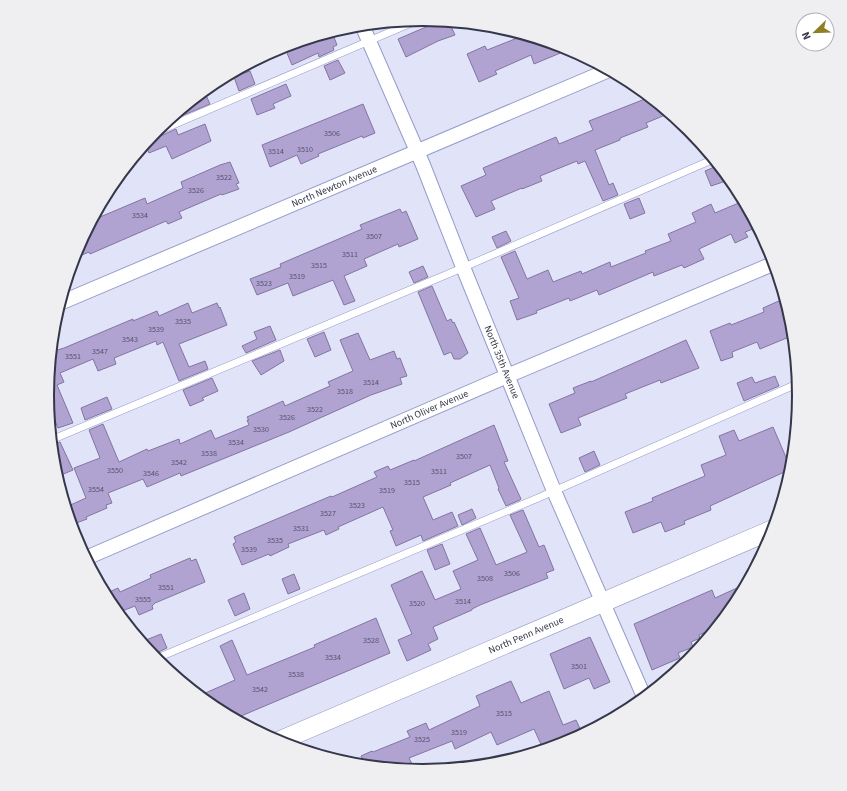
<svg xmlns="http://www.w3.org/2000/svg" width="847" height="791" viewBox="0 0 847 791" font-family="'Source Sans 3',sans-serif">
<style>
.building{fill:#b1a3d1;stroke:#8375a1}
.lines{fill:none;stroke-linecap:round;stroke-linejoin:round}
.lane-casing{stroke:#959bc9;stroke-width:8}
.street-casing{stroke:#959bc9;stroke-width:16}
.secondary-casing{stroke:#959bc9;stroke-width:20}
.lane{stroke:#fff;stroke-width:7}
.street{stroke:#fff;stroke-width:14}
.secondary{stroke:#fff;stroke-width:19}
.labels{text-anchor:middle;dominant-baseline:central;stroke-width:4;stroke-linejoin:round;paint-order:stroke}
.number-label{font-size:8px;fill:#54526c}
.street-label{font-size:10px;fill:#35374a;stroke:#fff}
.rim{fill:none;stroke:#35374a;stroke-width:2}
</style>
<rect width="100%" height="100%" fill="#e1e4f8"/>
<path class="building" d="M440 21 449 22 455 35 438 41 406 57 398 39Z
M332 32 337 45 333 47 334 50 319 57 318 53 292 65 284 46Z
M525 35 570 49 534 64 531 55 495 71 497 74 479 82 467 54 485 46 487 50Z
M338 60 345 73 330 80 324 66Z
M250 71 255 84 239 91 234 77Z
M286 84 291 96 273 104 275 108 257 115 251 99Z
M204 91 210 104 174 119 173 116Z
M650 97 670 113 646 123 648 127 620 138V140L595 150 609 185 613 183 618 195 603 201 585 161 578 164 577 161 540 176 542 181 522 189V188L491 201 495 209 476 217 461 186 486 175 483 168 556 137 559 144 593 130 589 121Z
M363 104 375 133 363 138 362 136 318 154 319 156 301 164 297 155 270 167 262 145Z
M205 124 211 141 172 159 166 146 149 153 145 144 151 137 156 138 176 129 178 135Z
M230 162 239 183 236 184 239 189 222 195 221 194 179 212 182 218 168 224 166 221 90 254 89 252 82 255 79 246 93 220 145 198 147 204 183 188 181 182 220 165Z
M719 165 726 181 711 186 705 171Z
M639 198 645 213 630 219 624 204Z
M741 202 753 229 745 232 748 237 735 243 731 234 699 249 704 259 684 268 682 265 654 276 653 272 599 295 597 290 570 301 569 298 536 311 537 313 517 320 510 301 519 298 501 257 515 251 527 279 548 270 553 282 581 271 582 274 610 262 611 267 646 253 645 251 671 241 668 234 696 222 692 213 711 204 715 213Z
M400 209 402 213 406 211 418 239 399 247 398 244 364 259 367 266 344 276 355 301 344 305 333 280 293 296 288 283 257 295 250 279 281 267 280 264 362 229 360 225Z
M506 231 511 241 497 248 492 237Z
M423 266 428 277 414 283 409 272Z
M432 286 447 321 451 319 453 323 454 322 468 353 460 359H454L451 352 444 355 418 292Z
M781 300 794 330V335L760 349 757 342 732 352 733 357 721 361 710 331 730 323 731 325 764 312 763 308Z
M188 303 192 313 217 303 219 308 220 307 227 325 179 344 189 367 205 361 208 369 179 381 163 342 157 345 156 341 114 358 116 364 98 371 93 359 60 373 64 382 57 385 73 423 58 428 48 404 47 395 51 352 64 348 133 319V321L157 311 159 316Z
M270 326 276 340 246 353 242 346 257 339 254 332Z
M324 332 331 350 315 357 307 339Z
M358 333 370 360 394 351 397 359 400 358 407 376 400 378 402 384 371 395 289 432 181 476 180 473 147 487 143 479 108 493 112 503 106 505 107 508 86 517 87 519 71 525 66 507 86 498 74 468 100 458 89 430 103 424 119 462 147 449 148 451 179 439 180 444 211 430 215 439 249 425 247 420H249L247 417 283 401 285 406 330 386 328 382 353 371 340 340Z
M686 340 699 368 661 383 660 380 625 394 627 398 578 418 581 425 561 433 549 404 575 393 573 388 591 381V382Z
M280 350 284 361 261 375 252 361Z
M775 376 779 386 744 401 737 383 752 377 755 383Z
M212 378 218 391 202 398 204 400 190 406 183 390Z
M107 397 112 409 85 420 81 408Z
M494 425 508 461 504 462 521 499 520 500 506 506 498 489 499 488 490 465 450 483 451 485 423 497 433 520 452 512 458 526 423 541 421 535 396 546 390 531 393 530 383 507 338 527 339 529 326 535 324 530 288 544 289 547 270 556 269 554 242 565 233 544 236 542 234 537 331 496 332 497 377 477 374 472 388 466 390 470 414 460V461Z
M50 426H53L56 433 51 435Z
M773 427 791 469 710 506 711 510 684 521 685 524 665 532 661 522 633 533 625 512 653 501 652 498 705 476 701 465 726 455 719 436 734 430 739 441Z
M60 442 73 470 59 476 53 461 52 445Z
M594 451 600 465 585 472 579 458Z
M472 509 476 518 462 525 458 515Z
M523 510 539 547 544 545 554 570 546 573 548 578 480 605 472 609V610L433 627 438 639 428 644 431 650 407 661 398 640 412 634 391 585 422 571 435 600 461 589 453 571 478 560 466 534 480 528 496 565 525 553 527 552 510 515Z
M442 544 450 564 435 570 427 550Z
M190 558 191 561 196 559 205 582 155 603 152 606 153 609 139 615 135 606 117 613 110 604 105 594 118 588 120 592 151 578 150 575Z
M294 574 300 589 288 594 282 579Z
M748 583 736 605 719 626 699 635 700 638 691 642 693 647 678 653 680 658 652 670 634 624 712 590 715 598Z
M244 593 250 609 235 616 228 600Z
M376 618 390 653 234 719 214 708 207 702 203 694 235 680 220 646 232 640 247 675 315 647 314 645Z
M161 634 167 648 152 655 141 642Z
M590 637 610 682 594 689 589 678 564 689 550 654Z
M511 681 521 703 549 691 563 725 576 720 583 735 544 751 534 729 497 745 491 732 455 749 452 741 409 758 413 766 404 770 365 766 361 756 372 751 373 752 410 737 407 731 426 723 429 730 480 706 476 696Z"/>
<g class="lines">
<defs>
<path id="lane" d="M154 133 418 20
M51 440 448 274 714 159
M155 659 538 498 799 383"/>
<g id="street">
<path id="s1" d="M362 25 423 165 463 267 554 491 645 699"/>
<path id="s2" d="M60 303 609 70"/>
<path id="s3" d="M86 558 507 376 775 263"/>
</g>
<g id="secondary">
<path id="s4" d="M277 742 774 529"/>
</g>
</defs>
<use href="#lane" class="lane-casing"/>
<use href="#street" class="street-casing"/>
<use href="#secondary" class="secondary-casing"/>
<use href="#lane" class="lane"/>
<use href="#street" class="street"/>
<use href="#secondary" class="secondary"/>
</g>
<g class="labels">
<g class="number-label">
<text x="332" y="133">3506</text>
<text x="305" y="149">3510</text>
<text x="276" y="151">3514</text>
<text x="224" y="177">3522</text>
<text x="196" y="190">3526</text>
<text x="140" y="215">3534</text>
<text x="374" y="236">3507</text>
<text x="350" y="254">3511</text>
<text x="319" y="265">3515</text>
<text x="297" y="276">3519</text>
<text x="264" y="283">3523</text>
<text x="183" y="321">3535</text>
<text x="156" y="329">3539</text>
<text x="130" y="339">3543</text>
<text x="100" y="351">3547</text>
<text x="73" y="356">3551</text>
<text x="371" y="382">3514</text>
<text x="345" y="391">3518</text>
<text x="315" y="409">3522</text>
<text x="287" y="417">3526</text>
<text x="261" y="429">3530</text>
<text x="236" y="442">3534</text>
<text x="209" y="453">3538</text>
<text x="464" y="456">3507</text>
<text x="179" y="462">3542</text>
<text x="115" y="470">3550</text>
<text x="439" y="471">3511</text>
<text x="151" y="473">3546</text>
<text x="412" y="482">3515</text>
<text x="96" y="489">3554</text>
<text x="387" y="490">3519</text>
<text x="357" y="505">3523</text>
<text x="328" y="513">3527</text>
<text x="301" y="528">3531</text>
<text x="275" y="540">3535</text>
<text x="249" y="549">3539</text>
<text x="512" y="573">3506</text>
<text x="485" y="578">3508</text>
<text x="166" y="587">3551</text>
<text x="143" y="599">3555</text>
<text x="463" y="601">3514</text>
<text x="417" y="603">3520</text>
<text x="371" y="640">3528</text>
<text x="333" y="657">3534</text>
<text x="579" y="666">3501</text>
<text x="296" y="674">3538</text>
<text x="260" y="689">3542</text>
<text x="504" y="713">3515</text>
<text x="459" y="732">3519</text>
<text x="422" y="739">3525</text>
</g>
<g class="street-label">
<text stroke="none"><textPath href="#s2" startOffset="298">North Newton Avenue</textPath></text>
<text stroke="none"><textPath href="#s1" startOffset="365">North 35th Avenue</textPath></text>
<text stroke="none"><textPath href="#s3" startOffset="374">North Oliver Avenue</textPath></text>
<text stroke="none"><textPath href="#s4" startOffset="271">North Penn Avenue</textPath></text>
</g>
</g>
<path d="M0 0H847V791H0ZM54 395a369 369 0 1 1 738 0a369 369 0 1 1-738 0Z" fill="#efeff1" fill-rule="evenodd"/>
<path class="rim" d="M54 395a369 369 0 1 1 738 0a369 369 0 1 1-738 0Z"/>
<g transform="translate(815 32) rotate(247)"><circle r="19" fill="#ffffff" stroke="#aeafb7"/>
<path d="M0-3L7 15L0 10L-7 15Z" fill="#8e7e24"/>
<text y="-6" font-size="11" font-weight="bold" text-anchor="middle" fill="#35374a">N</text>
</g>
</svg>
